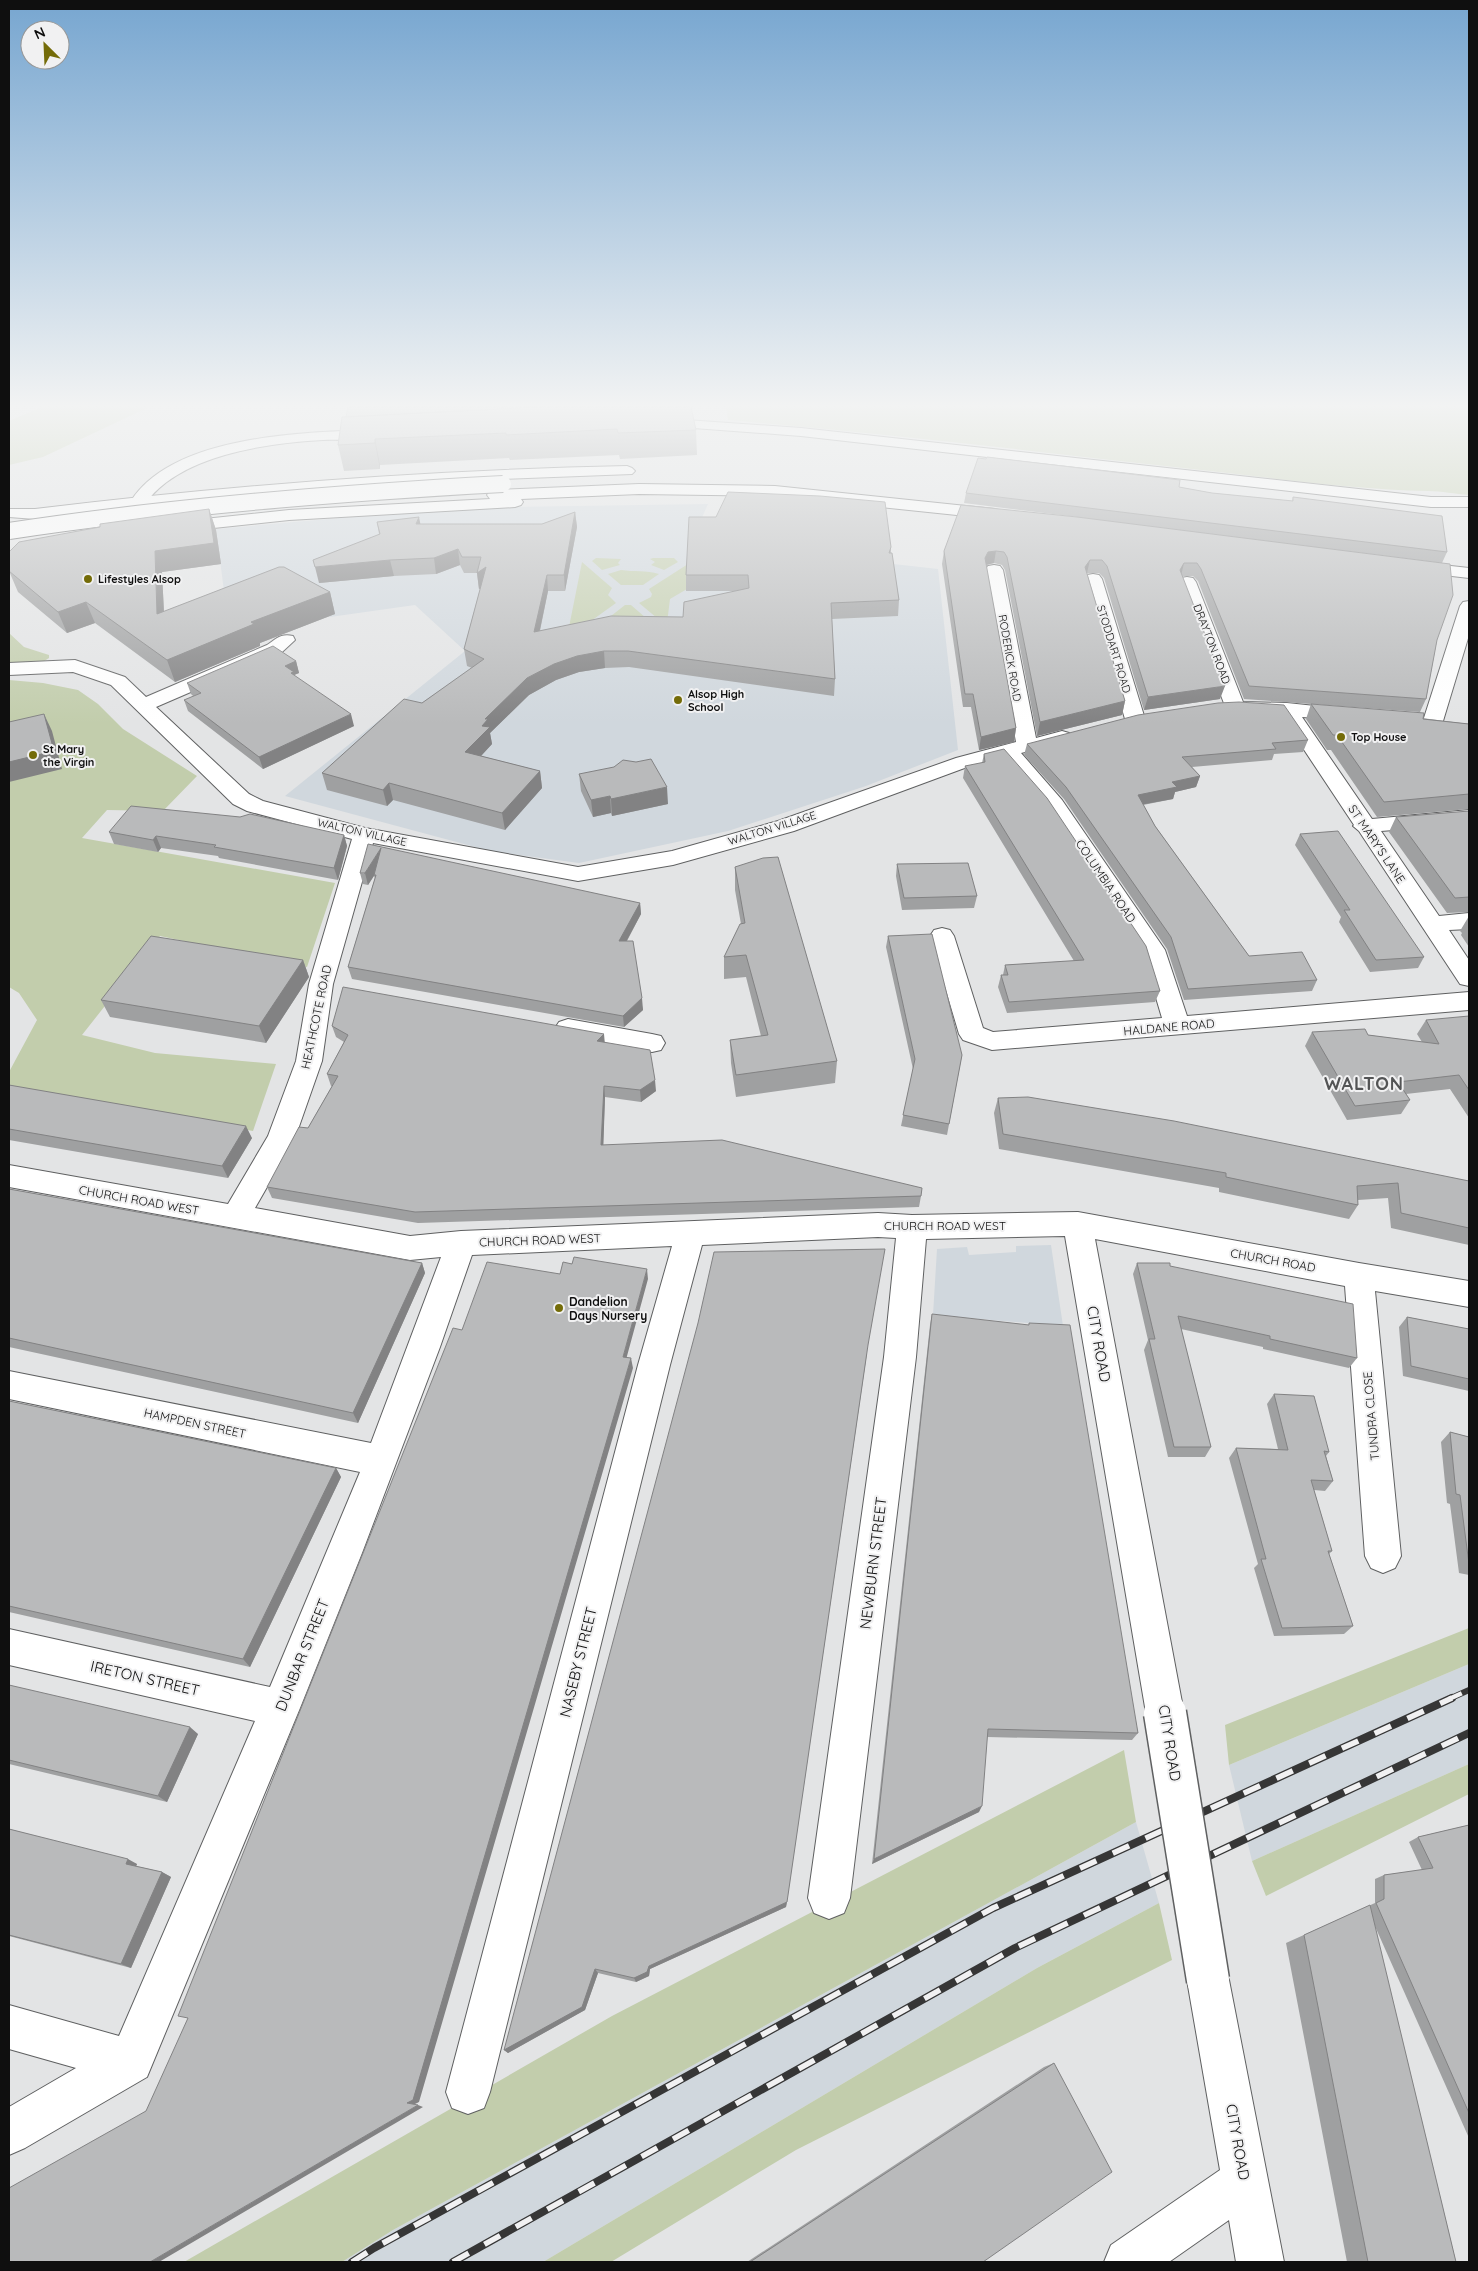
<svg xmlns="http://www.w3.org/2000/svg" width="1478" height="2271" viewBox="0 0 1478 2271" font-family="Quicksand,sans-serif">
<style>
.built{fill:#d0d7dd}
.green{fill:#c2cdac}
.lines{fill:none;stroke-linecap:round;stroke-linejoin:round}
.minor-casing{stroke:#5f6061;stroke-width:2}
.highway-casing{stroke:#5f6061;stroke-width:2}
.minor{fill:#fff;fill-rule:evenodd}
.highway{fill:#fff;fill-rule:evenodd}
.rail-far1-casing{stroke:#363636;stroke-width:6}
.rail-casing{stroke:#363636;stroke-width:8}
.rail-far1{stroke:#f1f1f2;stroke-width:4.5;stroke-dasharray:14;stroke-linecap:butt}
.rail{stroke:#f1f1f2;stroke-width:5.5;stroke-dasharray:18;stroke-linecap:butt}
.minor-bridge-casing{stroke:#5f6061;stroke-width:45;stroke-linecap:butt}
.highway-bridge-casing{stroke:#5f6061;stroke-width:18;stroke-linecap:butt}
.minor-bridge{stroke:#fff;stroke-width:42}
.highway-bridge{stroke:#fff;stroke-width:16}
.wall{fill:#9fa0a1}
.shaded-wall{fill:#828283}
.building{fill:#b9babb;stroke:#828283}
.poi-dot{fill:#746c09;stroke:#f1f1f2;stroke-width:2}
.labels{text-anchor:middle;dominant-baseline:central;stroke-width:4;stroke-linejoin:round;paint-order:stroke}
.far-poi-label{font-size:11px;font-weight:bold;fill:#0f0f0f;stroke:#f1f1f2;text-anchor:start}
.far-street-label{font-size:11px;fill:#0f0f0f;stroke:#f1f1f2}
.street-label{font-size:12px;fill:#0f0f0f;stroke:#f1f1f2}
.poi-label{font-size:12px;font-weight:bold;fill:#0f0f0f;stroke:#f1f1f2;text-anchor:start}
.near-street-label{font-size:15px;fill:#0f0f0f;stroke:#f1f1f2}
.district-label{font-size:18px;font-weight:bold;letter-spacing:1px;fill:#535455;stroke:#f1f1f2}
</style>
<rect width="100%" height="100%" fill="#e3e4e5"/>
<path class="built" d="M708 504 700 522 822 556 938 569 958 750 866 786 728 831 579 863 490 851 285 796 465 651 415 605 330 617 299 597 225 599 216 529 396 513 501 507Z
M1051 1245 1063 1326 933 1315 937 1249 967 1247 969 1255 1016 1252V1246Z
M1469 1664V1764L1252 1861 1229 1765Z
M1136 1822 1159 1903 1037 1968 543 2262H342L393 2230Z"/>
<path class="green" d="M42 407H149L43 457 9 465V421Z
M726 407H1469V495C1455 494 1442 491 1428 491 1346 489 1265 477 1183 468 1032 451 880 433 728 420Z
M596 558 621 559 618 563 620 565 602 570 592 561Z
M653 558H674L678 562 664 570 651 565 655 562 650 559Z
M582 562 612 588 608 595 616 603 584 626 569 627Z
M688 564 687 589 670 599 667 623H663L639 603 651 597 652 594 649 589Z
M621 570C634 572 646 570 659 574L643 585H621L608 574Z
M625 605H631L654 625 597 627Z
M9 633 24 647 49 655V658L38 665H9Z
M9 680 43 683 78 690 98 704 123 729 197 776 163 811 107 810 82 838 335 883 307 967 160 936 82 1035 155 1053 276 1064 253 1131 9 1087V1072L37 1020 19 993 9 987Z
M1469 1628V1664L1229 1765 1225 1725Z
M1124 1750 1136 1822 393 2230 342 2262H184L612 2016Z
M1469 1764V1794L1266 1896 1252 1861Z
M1159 1903 1172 1960 796 2150 611 2262H543L1037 1968Z"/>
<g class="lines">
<defs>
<path id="minor" d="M658 418 801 428 1431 497H1469V507H1431L801 436 653 425 651 422Z
M375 430 380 431 382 434 380 437C362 442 341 439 323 440 267 443 179 455 145 504H133L131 501C173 435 305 432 375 430Z
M994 565 1000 566 1003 570 1036 738 1062 731 1069 733 1072 737 1069 741 1021 753 1062 800 1165 950 1187 1016 1469 992V1010L992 1050 963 1040 959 1034 930 936 934 930 942 928 950 930 954 936 983 1028 993 1032 1162 1018 1144 957 1046 809 1003 758 970 766 794 831 673 865 578 881 373 843 333 984 322 1061 295 1138 255 1208 410 1236 461 1231 878 1213 912 1215 1078 1212 1359 1263 1469 1281V1307L1375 1291 1401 1556 1395 1568 1383 1573 1371 1568 1365 1556 1345 1286 1095 1239 1184 1713 1178 1726 1165 1732 1152 1726 1146 1713 1065 1236 926 1239 916 1357 850 1898 844 1913 829 1919 814 1913 808 1898 884 1357 896 1238 878 1237 702 1245 670 1365 490 2092 484 2108 468 2114 452 2108 446 2092 638 1365 672 1246 472 1255 440 1347 362 1553 300 1708 147 2077 25 2148 9 2155V2107L76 2068 9 2049V2005L119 2036 255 1721 9 1665V1629L270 1687 360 1472 9 1399V1371L371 1443 441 1257 410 1260 9 1187V1165L228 1204 268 1136 296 1061 309 984 352 839 247 811 233 804 111 685 73 672 9 675V663L75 660 125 677 146 697 267 645C276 639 281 633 293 636L295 640 281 653 156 707 249 794 263 801 365 828 578 867 672 851 778 821 956 758 1016 742 985 570 988 566Z
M1093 574 1099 575 1102 579 1145 719 1142 723 1135 725 1128 723 1125 719 1084 579 1087 575Z
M1187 577 1193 578 1196 582 1243 702 1287 703 1353 710 1356 714 1353 718 1346 720 1302 717 1372 819 1469 810V824L1381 831 1439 916 1469 913V929L1449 930 1469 960V986L1460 984 1359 831 1353 826 1354 825 1281 715C1269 714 1250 711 1240 711 1235 711 1233 711 1228 710L1225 706 1178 582 1181 578Z
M1469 601V635L1443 721 1440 725 1433 727 1426 725 1423 721 1460 606 1463 602Z
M568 1019 652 1034 661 1036 665 1043 661 1050 652 1052 559 1034 555 1028 559 1022Z
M1208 1959 1223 1965 1229 1980 1284 2262H1236L1229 2220 1169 2262H1104L1111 2245 1220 2170 1187 1980 1193 1965Z"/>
<path id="highway" d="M627 466 632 468 635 471 632 474 479 480 331 489 183 502 35 519 9 517V509H35C232 485 429 470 627 466Z
M639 484 775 486 995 509 1001 511 1003 514 1001 517 995 519 775 496 639 494 521 499 523 502 521 505 515 507 289 520 176 532 170 530 168 527 170 524 176 522 289 510 490 499 487 495 489 492 495 490Z
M1415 562 1469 568V578L1409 571 1406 567 1409 563Z"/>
</defs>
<use href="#minor" class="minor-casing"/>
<use href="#highway" class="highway-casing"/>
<use href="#minor" class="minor"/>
<use href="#highway" class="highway"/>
<defs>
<path id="rail-far1" d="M1449 1699 1469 1690"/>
<path id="rail" d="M352 2262 374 2248 993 1908 1452 1698
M453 2262 1015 1948 1469 1733"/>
</defs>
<use href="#rail-far1" class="rail-far1-casing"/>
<use href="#rail" class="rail-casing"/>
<use href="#rail-far1" class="rail-far1"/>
<use href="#rail" class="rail"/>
<defs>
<path id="minor-bridge" d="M1165 1713 1208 1980"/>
<path id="highway-bridge" d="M9 531C173 506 337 493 503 484"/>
</defs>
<use href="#minor-bridge" class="minor-bridge-casing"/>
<use href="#highway-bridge" class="highway-bridge-casing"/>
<use href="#minor-bridge" class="minor-bridge"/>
<use href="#highway-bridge" class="highway-bridge"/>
</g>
<path class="wall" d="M348 407H722H691L696 430 697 455 620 459 619 455 510 460 509 458 380 465V469L344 471 338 445 346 417Z
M1179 487 1212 493 1292 501 1293 497 1447 552 1442 563 1083 518 1437 640 1426 699 1420 712 1244 699 1198 581 1193 576H1182L1220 699 1144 710 1104 578 1099 573H1087L1125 701 1122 715 1037 736 1005 570 1002 565 994 563 986 565 1016 728 1014 742 979 750 971 707H963L942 564 944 551 1077 517 964 503 966 493Z
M209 509 216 530 221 564 162 572 164 612 330 592 335 614 260 643V646L175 682 95 623 67 633 18 592 9 571Z
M575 512 577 527 565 591H548L540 631 683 617 738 591H686V575L891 547V553L899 600 898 616 832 619 835 679 834 696 629 667 605 668 579 672 556 680 529 695 490 733 492 744 481 756 540 771 542 788 505 830 393 800 387 806 327 790 322 773 472 668 467 666 464 649 480 589H479L477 573H464L460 565 436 574 394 576 319 583 379 534 377 522 420 524H542Z
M296 661 299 673 294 675 354 726 263 769 188 711 184 700 193 696 191 694 187 683Z
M1311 704 1469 724V809L1377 817 1331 750H1327L1306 719Z
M1308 740 1303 752 1274 754 1272 760 1192 767 1200 776 1196 787 1175 792 1173 799 1143 805 1155 826 1249 956 1317 980 1312 991 1184 1000 1167 949 1064 799 1024 755 1027 744Z
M984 754 1160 991 1155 1002 1007 1013 998 987 1001 975H1003L1005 965 1074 961 963 778 965 766 982 763Z
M579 774 668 804 612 816 611 813 593 817 581 791Z
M1469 811V912L1447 913 1389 832 1396 817Z
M109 832 344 835 347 846 338 880 219 858 218 856 161 848 158 852 114 844Z
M1300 834 1424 957 1418 968 1370 972 1339 922 1341 917 1295 845Z
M897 864 977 896 974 908 902 910 896 876Z
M735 867 837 1061 835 1083 736 1097 731 1063 730 1040 761 1036 746 977 724 979V957L741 924 735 890Z
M360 873 640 903 641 914 627 941 643 1010 624 1027 352 979 348 967 375 878 374 876 368 885 363 884Z
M1469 916V947L1461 935 1462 933 1460 931Z
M888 936 962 1055 947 1135 901 1126 913 1069 886 947Z
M303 960 309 977 266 1043 110 1017 101 1000Z
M1469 1017V1118L1450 1089 1406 1094 1410 1100 1401 1114 1347 1120 1305 1046 1312 1032 1368 1035 1422 1042 1417 1034 1426 1020Z
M332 1026 605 1042 656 1091 641 1102 605 1097 603 1145 921 1196 919 1207 418 1223 272 1198 267 1187 308 1128 332 1086H331L327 1074 344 1042 336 1037Z
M9 1085 252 1138 228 1178 9 1140Z
M998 1098 1469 1181V1245L1391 1228 1388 1198 1358 1200V1205L1349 1219 1219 1192V1188L999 1149 994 1113Z
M9 1189 422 1263 425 1273 358 1423 9 1347Z
M1137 1263 1170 1266 1357 1358 1349 1368 1263 1349V1347L1181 1329 1211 1447 1205 1457H1168L1144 1350 1148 1340 1133 1274Z
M932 1314 1138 1733 1132 1740 987 1737 979 1812 872 1864 930 1325Z
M1407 1317 1469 1329V1391L1403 1376 1399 1327Z
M867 1353 786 1907 650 1969 649 1976 636 1982 598 1973 585 2010 508 2053 504 2050Z
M1274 1394 1329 1452 1326 1456 1333 1481 1325 1491 1314 1490 1332 1551 1329 1554 1353 1626 1344 1634 1274 1636 1254 1568 1258 1564 1229 1458 1236 1448 1278 1449 1267 1404Z
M9 1401 336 1468 341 1477 250 1667 9 1612Z
M1450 1432 1469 1437V1575L1459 1573 1450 1504 1447 1503 1441 1442Z
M9 1685 198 1734 167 1802 9 1764Z
M1469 1825V2138L1374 1924 1456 2262H1347L1286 1943 1375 1903V1879L1384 1875 1422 1870 1409 1842 1418 1837Z
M9 1829 137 1864 136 1866 162 1872 171 1877 131 1968 9 1936Z
M1054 2063 983 2262H747L1044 2067Z
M1207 2261 1219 2262H1205Z"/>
<path class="shaded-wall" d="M375 439 380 465V469L375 443Z
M209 509 216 530 221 564 162 572 165 636 157 614 155 551Z
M575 512 577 527 565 591 564 575Z
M419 517 422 532 416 524Z
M458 549 460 565 436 574 434 558Z
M996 551 994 563 986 565 985 558 988 552Z
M390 560 394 576 319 583 315 567Z
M1090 560 1087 573 1085 567Z
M1184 563 1181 576 1180 570Z
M486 567 489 583 479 589 477 573Z
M547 575 548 591 536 648 534 632Z
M330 592 335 614 260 643V646L175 682 167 660 251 622Z
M86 602 95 623 67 633 58 612Z
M604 651 605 668 579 672 556 680 529 695 490 733 492 744 469 769 465 752 485 719 527 678 554 664 577 656Z
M296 661 299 673 294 675 297 683 285 666Z
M1225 686 1220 699 1144 710 1148 697Z
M1125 701 1122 715 1037 736 1040 722Z
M44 714 52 731 62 769 9 782V762Z
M351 714 354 726 263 769 259 757Z
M1016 728 1014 742 979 750 981 737Z
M540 771 542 788 505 830 502 813Z
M1200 776 1196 787 1175 792 1173 799 1134 806 1138 795 1172 782Z
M389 783 393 800 387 806 383 790Z
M667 787 668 804 612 816 611 799Z
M610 796 611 813 593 817 591 800Z
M344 835 347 846 338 880 334 868Z
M156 836 161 848 158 852 153 840Z
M381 848 384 860 368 885 365 873Z
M640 903 641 914 620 953 619 941Z
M303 960 309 977 266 1043 259 1026Z
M642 998 643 1010 624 1027 623 1016Z
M604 1034 605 1045 597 1041Z
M655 1080 656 1091 641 1102 640 1090Z
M604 1086 605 1097 603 1156 601 1145Z
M246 1126 252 1138 228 1178 222 1166Z
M422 1263 425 1273 358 1423 353 1413Z
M647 1269 648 1279 624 1367 623 1357Z
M631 1358 633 1368 419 2102 413 2105 407 2103Z
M336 1468 341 1477 250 1667 243 1659Z
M190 1727 198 1734 167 1802 158 1796Z
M982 1806 979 1812 872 1864 874 1859Z
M128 1859 137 1864 135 1869 126 1864Z
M162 1872 171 1877 131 1968 121 1964Z
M787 1902 786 1907 650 1969 649 1976 636 1982 634 1978 649 1966Z
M595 1969 598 1973 585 2010 508 2053 504 2050Z
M418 2105 423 2107 159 2262H150Z"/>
<path class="building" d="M348 407H538L346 417Z
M538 407H691L696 430 618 433 617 429 506 435V433L375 439V443L338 445 342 417Z
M987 457 1180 480 1179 487 1212 493 1293 501V497L1442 516 1447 552 966 493 978 458 986 459Z
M728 492 820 496 885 502 891 547 889 553H892L899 600 831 603 835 679 628 651H604L577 656 554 664 527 678 485 719H488L482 726 490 727 465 752 540 771 502 813 389 783 383 790 322 773 404 699 422 703 484 659 464 649 486 567 477 573 481 557H462L458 549 434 558 390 560 315 567 313 560 380 534 377 522 419 517 416 524H542L575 512 564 575H547L534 632 611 616 683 617 684 602 749 588 748 575H686L689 517H716Z
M961 505 1077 517 1450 564 1453 595 1437 640 1426 699 1249 686 1201 569 1197 563H1184L1180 570 1225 686 1148 697 1107 566 1102 560H1090L1085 567 1125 701 1040 722 1007 557 1004 552 996 551 988 552 985 558 1016 728 981 737 973 694H965L944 551Z
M209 509 214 543 155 551 157 614 279 567H284L330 592 251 622 254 624 167 660 86 602 58 612 9 571V552L19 542 100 527V524Z
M273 646 296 661 285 666 294 672 291 673 351 714 259 757 184 700 201 693 187 683Z
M1239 702 1284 705 1308 740 1272 743 1276 749 1182 757 1200 776 1172 782 1177 787 1138 795 1155 826 1249 956 1302 952 1317 980 1188 989 1171 937 1066 787 1027 744 1138 715 1218 703Z
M1311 704 1424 713 1423 719 1469 724V794L1384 802 1337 735H1333Z
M44 714 54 751 9 762V722Z
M1004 749 1047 798 1146 946 1160 991 1009 1002 1001 975H1008L1005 965 1084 960 965 766 985 762 984 754Z
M651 759 667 787 611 799 610 796 591 800 579 774 614 767 623 760 636 762Z
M131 806 240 817 250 814 344 835 334 868 214 847 216 845 156 836 153 840 109 832Z
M1469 811V897L1455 898 1396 817Z
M1338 831 1424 957 1376 960 1344 910H1350L1300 834Z
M368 844 640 903 619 941H633L642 998 623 1016 348 967 376 875H374L381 848 365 873H360Z
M778 857 837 1061 736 1075 730 1040 768 1035 746 955 724 957 740 924 745 923 735 867 763 858Z
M968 863 977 896 904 898 897 864Z
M932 934 962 1055 949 1124 903 1115 915 1059 888 936Z
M151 936 303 960 259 1026 101 1000Z
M343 987 604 1034 597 1041 650 1050 655 1080 640 1090 604 1086 601 1145 722 1140 922 1188 921 1196 415 1212 267 1187 299 1127 308 1128 338 1076 327 1074 348 1035 332 1026Z
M1469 1016V1090L1459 1075 1398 1082 1410 1100 1355 1106 1312 1032 1365 1029 1368 1035 1439 1044 1426 1020Z
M9 1085 246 1126 222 1166 9 1129Z
M1028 1097 1174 1121 1469 1181V1228L1401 1213 1398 1183 1357 1186 1358 1205 1226 1177V1173L1003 1134 998 1098Z
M9 1189 422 1263 353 1413 9 1338Z
M885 1249 868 1345 787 1902 649 1966 647 1972 634 1978 595 1969 582 2007 504 2050 698 1323 714 1252Z
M574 1257 647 1269 623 1357 631 1358 413 2100 407 2103 418 2105 150 2262H9V2188L146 2111 188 2018 178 2016 453 1328 462 1330 487 1262 560 1274 563 1262 572 1264Z
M1137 1263H1170V1266L1353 1304 1357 1358 1270 1339V1336L1178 1316 1211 1447H1174L1149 1339H1155Z
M932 1314 1029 1325V1323L1070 1325 1138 1733 988 1729 982 1806 874 1859Z
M1407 1317 1469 1329V1379L1411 1366Z
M1274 1394 1314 1396 1329 1452 1324 1451 1333 1481 1311 1480 1332 1551H1328L1353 1626 1282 1628 1261 1559H1266L1236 1448 1288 1450Z
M9 1401 336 1468 243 1659 9 1606Z
M1450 1432 1469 1437V1564L1460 1495 1456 1494Z
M9 1685 190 1727 158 1796 9 1760Z
M1469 1825V2113L1376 1903 1384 1899V1875L1433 1868 1418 1837Z
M9 1829 128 1859 126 1864 162 1872 121 1964 9 1935Z
M1370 1905 1456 2262H1368L1304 1935Z
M1054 2063 1112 2172 983 2262H750Z"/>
<linearGradient id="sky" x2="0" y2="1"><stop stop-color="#77a6d0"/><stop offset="0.56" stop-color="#f2f3f3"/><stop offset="1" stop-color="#f2f3f3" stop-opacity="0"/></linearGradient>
<rect width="1478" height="724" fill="url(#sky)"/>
<g class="poi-dot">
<circle cx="88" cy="579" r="5"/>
<circle cx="678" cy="700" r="5"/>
<circle cx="1341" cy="737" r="5"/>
<circle cx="33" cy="755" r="5"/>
<circle cx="559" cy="1308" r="5"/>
</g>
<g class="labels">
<g class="far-poi-label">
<text x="98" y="579">Lifestyles Alsop</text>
<text x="688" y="694">Alsop High<tspan x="688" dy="13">School</tspan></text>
<text x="1351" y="737">Top House</text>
<text x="43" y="749">St Mary<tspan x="43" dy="13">the Virgin</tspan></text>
</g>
<g class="far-street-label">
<text transform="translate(1212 644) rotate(69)">DRAYTON ROAD</text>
<text transform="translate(1114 649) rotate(73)">STODDART ROAD</text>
<text transform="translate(1010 658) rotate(80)">RODERICK ROAD</text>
<text transform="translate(772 828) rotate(-17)">WALTON VILLAGE</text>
<text transform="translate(362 832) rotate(13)">WALTON VILLAGE</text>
</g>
<g class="street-label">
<text transform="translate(1377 844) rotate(56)">ST MARY'S LANE</text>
<text transform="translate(1106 881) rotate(56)">COLUMBIA ROAD</text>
<text transform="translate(316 1017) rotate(-78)">HEATHCOTE ROAD</text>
<text transform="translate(1169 1027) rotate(-5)">HALDANE ROAD</text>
<text transform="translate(139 1200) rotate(10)">CHURCH ROAD WEST</text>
<text x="945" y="1225">CHURCH ROAD WEST</text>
<text transform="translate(540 1240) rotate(-2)">CHURCH ROAD WEST</text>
<text transform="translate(1273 1260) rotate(10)">CHURCH ROAD</text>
<text transform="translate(1371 1416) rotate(-95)">TUNDRA CLOSE</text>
<text transform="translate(195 1423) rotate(12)">HAMPDEN STREET</text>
</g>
<g class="poi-label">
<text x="569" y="1301">Dandelion<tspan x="569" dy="14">Days Nursery</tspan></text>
</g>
<g class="near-street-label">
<text transform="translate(1099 1344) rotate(80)">CITY ROAD</text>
<text transform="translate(873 1563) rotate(-83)">NEWBURN STREET</text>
<text transform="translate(302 1655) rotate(-68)">DUNBAR STREET</text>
<text transform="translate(578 1662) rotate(-76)">NASEBY STREET</text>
<text transform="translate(145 1678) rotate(13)">IRETON STREET</text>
<text transform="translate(1170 1743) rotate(81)">CITY ROAD</text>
<text transform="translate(1238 2142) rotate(80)">CITY ROAD</text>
</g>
<g class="district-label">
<text x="1364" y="1083">WALTON</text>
</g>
</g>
<rect width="1478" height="2271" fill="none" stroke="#0f0f0f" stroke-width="20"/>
<g transform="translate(45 45) rotate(336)"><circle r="24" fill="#f1f1f2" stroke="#979797"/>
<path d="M0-4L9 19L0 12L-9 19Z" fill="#746c09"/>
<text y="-8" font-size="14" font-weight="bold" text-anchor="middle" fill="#0f0f0f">N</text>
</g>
</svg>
